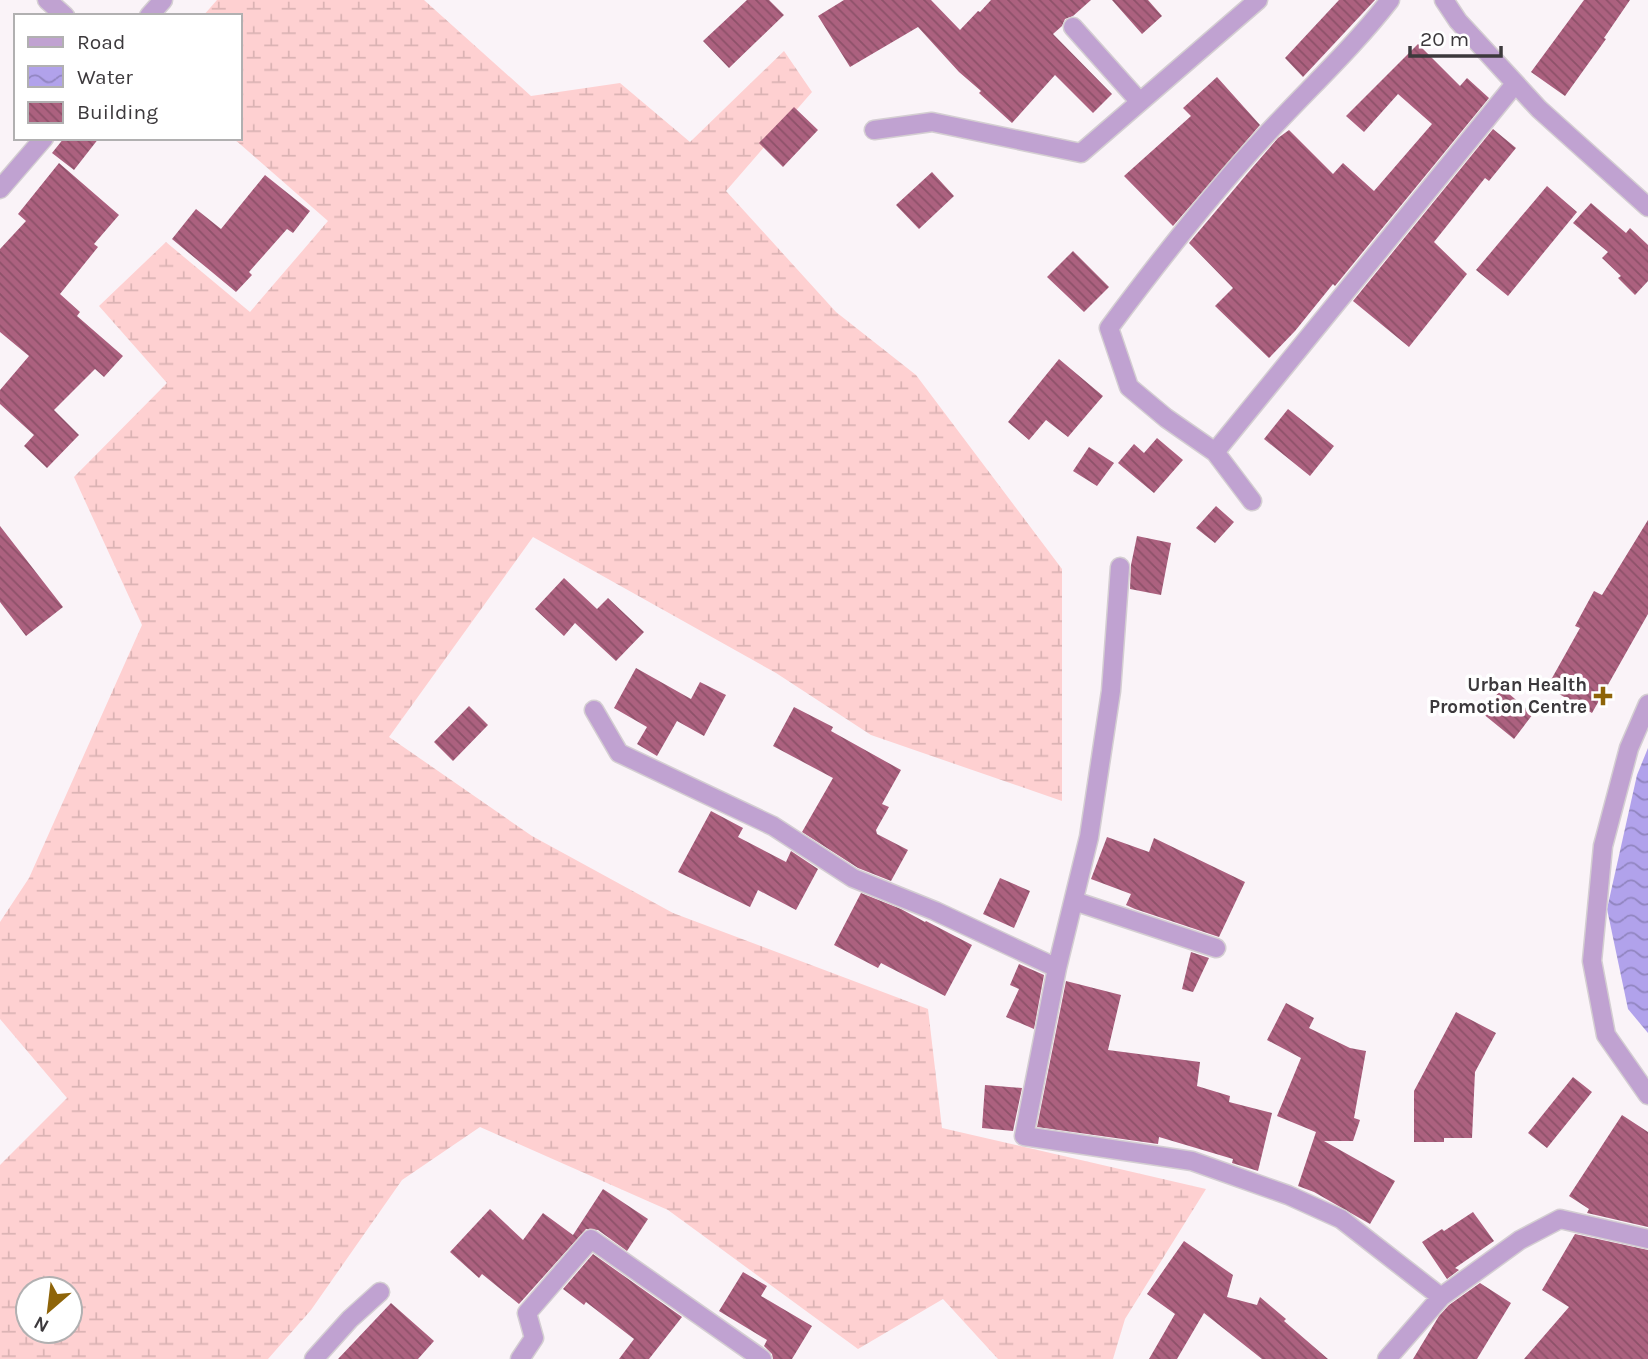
<svg xmlns="http://www.w3.org/2000/svg" width="1648" height="1359" viewBox="0 0 1648 1359" font-family="Karla,sans-serif">
<style>
.wetland{fill:url(#wetland-marsh);fill-rule:evenodd}
.water{fill:url(#water-waves)}
.building{fill:url(#building-back-hatch)}
.lines{fill:none;stroke-linecap:round;stroke-linejoin:round}
.minor-casing{stroke:#d4ced2;stroke-width:21}
.minor{stroke:#c0a2d1;stroke-width:18}
.poi-dot{fill:#8e6409;stroke:#fff;stroke-width:2.5}
.labels{text-anchor:middle;dominant-baseline:central;stroke-width:7;stroke-linejoin:round;paint-order:stroke}
.poi-label{font-size:19px;font-weight:bold;fill:#3c393c;stroke:#fff;text-anchor:end}
</style>
<defs>
<pattern id="wetland-marsh" width="20" height="14" patternUnits="userSpaceOnUse" patternTransform="scale(1.75)"><rect width="20" height="14" fill="#fed0d1"/><path d="M1 5h8M5 5V1M11 12h8M15 12V8" fill="none" stroke="#dbb3b4"/></pattern>
<pattern id="water-waves" width="16" height="10" patternUnits="userSpaceOnUse" patternTransform="scale(1.75)"><rect width="16" height="10" fill="#b1a2eb"/><path d="M0 5q4-4 8 0t8 0" fill="none" stroke="#9185c0"/></pattern>
<pattern id="building-back-hatch" width="6" height="6" patternUnits="userSpaceOnUse" patternTransform="scale(1.75)"><rect width="6" height="6" fill="#ac617f"/><path d="M-1 5l2 2M0 0l6 6M5-1l2 2" fill="none" stroke="#8d5169"/></pattern>
</defs>
<rect width="100%" height="100%" fill="#faf3f8"/>
<path class="wetland" d="M217 0H424L531 96 620 83 690 142 784 51 812 92 726 191 836 312 916 375 1062 569V801L871 735 776 673 533 537 389 737 532 836 673 913 928 1009 942 1128 1206 1189 1125 1319 1113 1359H998L943 1299 858 1349 668 1210 480 1127 402 1180 311 1310 268 1359H0V1165L67 1098 0 1019V922L29 878 142 625 74 477 167 383 99 306 166 242 250 312 328 221 233 138H240V16H203ZM28 1289H70V1331H28Z"/>
<path class="water" d="M1648 748V1033L1628 1009 1607 909 1637 775Z"/>
<path class="building" d="M747 0H769L784 15 729 68 703 41Z
M844 0H931L960 30 978 11 980 12 991 0H1091L1073 16 1065 19 1062 26 1053 34 1112 94 1093 113 1055 75 1012 123 979 93 981 91 959 72 918 27 850 67 818 16Z
M1112 0H1148L1162 16 1142 34Z
M1339 0H1375L1303 77 1285 58Z
M1584 0H1630L1604 38 1606 39 1565 96 1531 72Z
M1418 44 1460 86 1467 78 1489 98 1335 286 1333 284 1295 331 1269 358 1215 306 1233 288 1189 243 1252 168 1278 138 1289 130 1333 174 1343 163 1374 191 1432 124 1398 94 1364 132 1346 116Z
M1217 77 1260 125 1173 226 1124 176 1191 116 1183 108Z
M794 107 818 130 783 167 759 143Z
M1493 129 1516 148 1489 181 1485 178 1434 242 1467 274 1409 347 1353 301Z
M64 138H99L74 170 52 153Z
M59 163 119 215 94 244 98 247 60 294 80 312 77 316 123 356 104 377 95 369 54 410 79 435 47 468 24 446 34 435 0 404V390L29 356 0 332V249L26 221 18 214Z
M932 172 954 196 919 229 896 205Z
M265 175 310 211 293 233 287 229 249 272 252 275 236 292 172 239 196 209 221 229Z
M1547 186 1577 212 1508 296 1476 270Z
M1591 203 1626 233 1630 228 1648 245V281L1635 295 1618 278 1621 276 1602 258 1608 252 1573 223Z
M1073 251 1109 287 1084 312 1047 277Z
M1059 359 1103 396 1068 437 1046 420 1029 440 1008 422Z
M1288 409 1334 446 1310 476 1264 439Z
M1157 438 1183 460 1154 493 1118 463 1134 444 1144 453Z
M1089 447 1114 463 1097 486 1073 471Z
M1216 506 1234 522 1215 543 1196 528Z
M1648 520V614L1592 713 1547 687 1580 628 1575 626 1594 591 1602 595Z
M0 526 63 607 26 636 0 602Z
M1137 536 1171 543 1161 595 1130 589 1131 565Z
M564 578 597 609 608 598 644 632 616 661 575 623 564 636 535 609Z
M636 668 691 699 700 682 726 695 704 736 677 721 657 756 637 744 647 727 614 708Z
M1502 688 1533 714 1514 739 1482 713Z
M469 706 488 725 453 761 434 742Z
M794 707 833 727 831 731 901 770 882 804 889 807 876 830 877 834 908 850 891 881 858 868 802 832 833 778 773 746Z
M711 811 743 828 738 837 786 862 791 851 818 869 796 910 758 890 750 907 678 872Z
M1107 837 1149 852 1154 838 1245 882 1219 937 1135 909 1126 905 1131 894 1091 879Z
M1000 878 1030 891 1014 928 983 914Z
M861 893 901 909 925 922 926 921 972 945 945 996 881 963 878 968 834 945Z
M1191 952 1209 958 1193 992 1182 989Z
M1019 964 1044 975 1034 1029 1006 1017 1019 989 1010 985Z
M1066 981 1121 995 1108 1050 1200 1062 1197 1086 1230 1096 1229 1102 1272 1113 1258 1171 1232 1163 1233 1159 1159 1137 1158 1144 1037 1127Z
M1286 1003 1314 1018 1309 1028 1350 1048 1366 1051 1354 1118 1360 1120 1353 1141H1324L1395 1181 1370 1224 1314 1192 1298 1186 1316 1132 1277 1116 1301 1058 1267 1040Z
M1456 1012 1496 1033 1475 1072 1472 1138H1444V1142H1414V1091Z
M1573 1077 1592 1092 1547 1148 1528 1133Z
M985 1085 1022 1088 1013 1131 982 1128Z
M1622 1115 1648 1132V1227L1587 1213 1589 1209 1569 1196Z
M603 1189 648 1219 627 1251 598 1230 586 1229 519 1304 482 1274 479 1278 450 1252 490 1209 523 1240 543 1213 573 1235Z
M1473 1212 1494 1241 1455 1268 1459 1270 1447 1279 1422 1242 1442 1229 1444 1231Z
M1575 1234 1648 1250V1359H1524L1569 1307 1542 1290Z
M1184 1241 1233 1275 1227 1297 1257 1305 1260 1297 1286 1319 1284 1321 1328 1359H1262L1204 1313 1177 1359H1149L1175 1314 1147 1294Z
M593 1254 682 1317 649 1359H619L634 1339 586 1302 584 1305 563 1289Z
M743 1272 767 1286 761 1296 812 1326 792 1359H773L772 1354 764 1346 767 1340 719 1311Z
M1480 1283 1511 1303 1477 1359H1413L1439 1316 1449 1305Z
M391 1303 434 1341 418 1359H338Z"/>
<g class="lines">
<defs>
<path id="minor" d="M47 0 65 16
M1444 0 1458 21 1539 109 1648 207
M149 16 163 0
M1073 27 1140 102
M874 130 932 122 1081 153 1258 0
M0 189 44 138
M1215 452 1515 84
M1252 501 1215 452 1166 418 1129 387 1109 328C1158 262 1208 198 1264 137 1306 91 1352 49 1390 0
M1120 567 1111 691 1089 837 1057 968 1024 1136 1192 1161 1288 1195 1341 1219 1441 1297
M1648 704 1629 748 1603 846 1592 961 1606 1035 1648 1095
M594 710 619 753 773 826 853 878 935 911 1057 968
M1074 901 1216 948
M314 1359 350 1319 380 1292
M520 1359 534 1338 527 1313 591 1239 762 1359
M1387 1359 1441 1297 1520 1240 1560 1219 1648 1239"/>
</defs>
<use href="#minor" class="minor-casing"/>
<use href="#minor" class="minor"/>
</g>
<path class="poi-dot" d="M1599.5 685.5h7v7h7v7h-7v7h-7v-7h-7v-7h7z"/>
<g class="labels">
<g class="poi-label">
<text x="1587" y="685">Urban Health<tspan x="1587" dy="22">Promotion Centre</tspan></text>
</g>
</g>
<rect x="14" y="14" width="228" height="126" fill="#ffffff" stroke="#b1b0b1" stroke-width="2"/>
<rect x="28" y="37" width="35" height="10" fill="#c0a2d1" stroke="#b1b0b1" stroke-width="2"/>
<text x="77" y="49" font-size="21" fill="#3c393c">Road</text>
<rect x="28" y="66" width="35" height="21" fill="url(#water-waves)" stroke="#b1b0b1" stroke-width="2"/>
<text x="77" y="84" font-size="21" fill="#3c393c">Water</text>
<rect x="28" y="102" width="35" height="21" fill="url(#building-back-hatch)" stroke="#b1b0b1" stroke-width="2"/>
<text x="77" y="119" font-size="21" fill="#3c393c">Building</text>
<g transform="translate(49 1310) rotate(208)"><circle r="33" fill="#ffffff" stroke="#b1b0b1" stroke-width="2"/>
<path d="M0-5L12 26L0 18L-12 26Z" fill="#8e6409"/>
<text y="-10" font-size="19" font-weight="bold" text-anchor="middle" fill="#3c393c">N</text>
</g>
<path d="M1410 46v10h91v-10" fill="none" stroke="#3c393c" stroke-width="3.5"/>
<text x="1420" y="46" font-size="21" fill="#3c393c" stroke="#ffffff" stroke-width="5" paint-order="stroke">20 m</text>
</svg>
